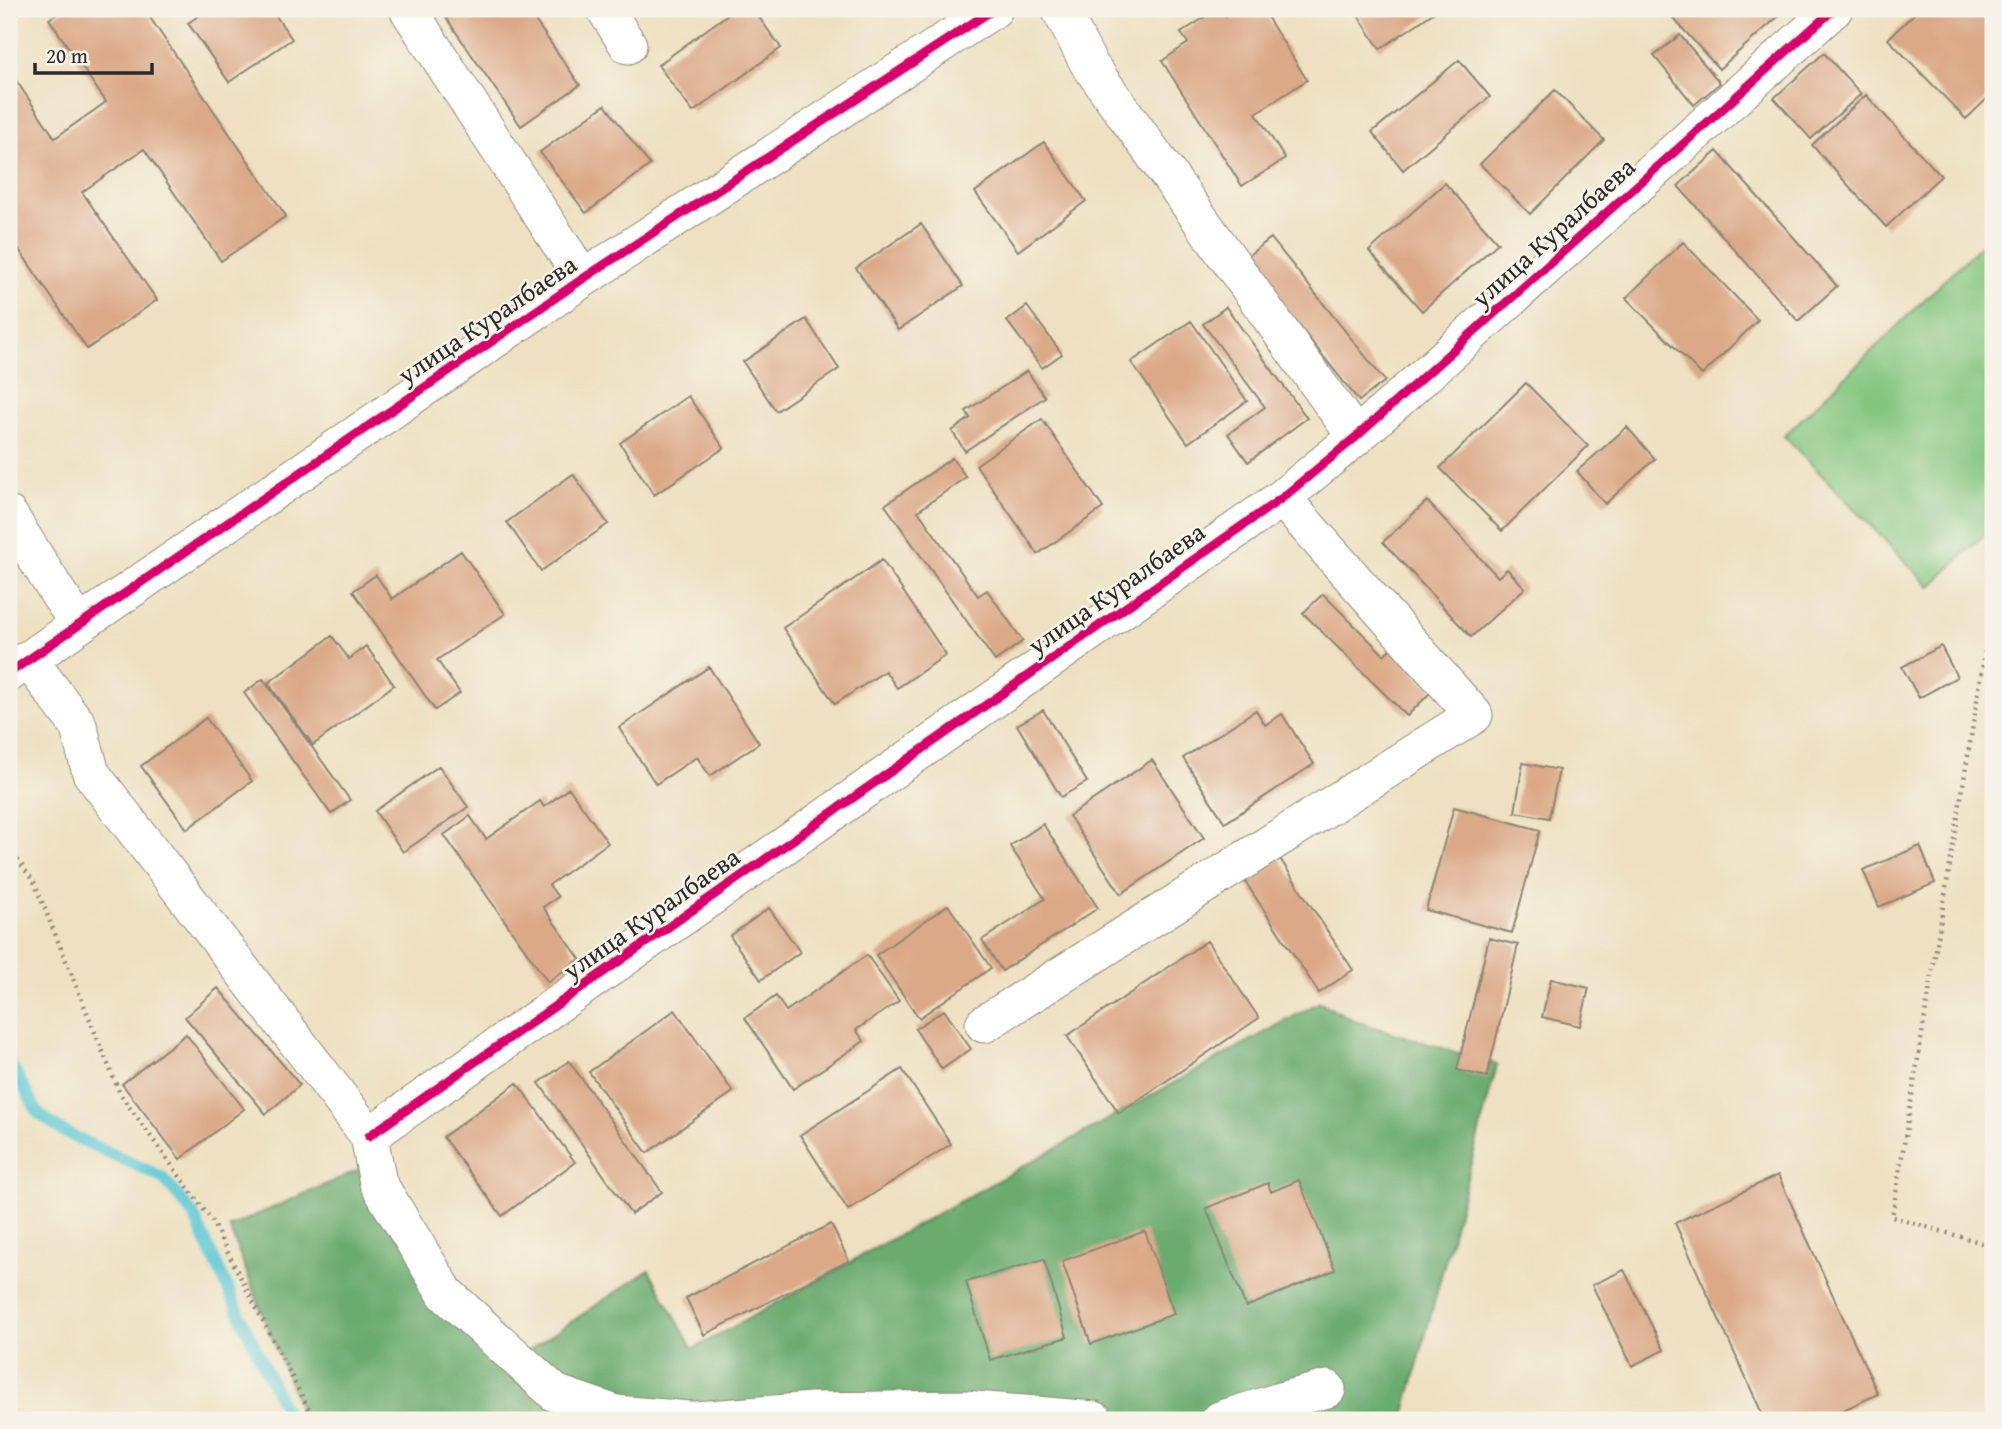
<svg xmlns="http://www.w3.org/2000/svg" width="2002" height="1429" viewBox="0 0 2002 1429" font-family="'Gentium Book Plus',serif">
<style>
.green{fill:#84c67f;stroke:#587855;stroke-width:2}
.forest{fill:#6bab6e;stroke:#4b6b4c;stroke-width:2}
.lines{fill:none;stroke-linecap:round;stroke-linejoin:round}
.stream{stroke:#5cc7d6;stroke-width:12}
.building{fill:#dba987}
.minor-casing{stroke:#8c8676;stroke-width:39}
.path{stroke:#8c8676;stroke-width:4.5;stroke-dasharray:2 5;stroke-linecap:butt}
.minor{stroke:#fff;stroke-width:37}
.cycleway-casing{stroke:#f7f3e8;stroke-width:13}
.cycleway{stroke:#d6006c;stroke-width:9}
.labels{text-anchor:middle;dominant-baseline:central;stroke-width:5;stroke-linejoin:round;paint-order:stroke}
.street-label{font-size:26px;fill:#2b2b2b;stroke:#f7f3e8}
</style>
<rect width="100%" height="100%" fill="#f7f3e8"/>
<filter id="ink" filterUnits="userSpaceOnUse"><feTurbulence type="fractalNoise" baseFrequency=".0143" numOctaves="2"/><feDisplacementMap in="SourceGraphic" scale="14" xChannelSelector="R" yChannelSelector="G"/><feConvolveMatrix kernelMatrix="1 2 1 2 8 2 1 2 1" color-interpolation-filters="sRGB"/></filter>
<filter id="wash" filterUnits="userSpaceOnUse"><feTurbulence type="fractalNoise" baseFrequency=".00686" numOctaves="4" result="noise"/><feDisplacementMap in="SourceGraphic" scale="28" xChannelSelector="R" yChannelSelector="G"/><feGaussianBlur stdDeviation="1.57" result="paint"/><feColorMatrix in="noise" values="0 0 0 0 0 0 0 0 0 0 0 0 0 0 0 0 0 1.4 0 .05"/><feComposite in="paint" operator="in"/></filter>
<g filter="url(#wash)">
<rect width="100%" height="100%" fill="#eee0c0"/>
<path class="green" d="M1993 233V526L1930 587 1784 436Z"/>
<path class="forest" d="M1320 1002 1355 1021 1497 1065 1403 1420H304L229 1227 379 1161 511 1362 649 1270 693 1349Z"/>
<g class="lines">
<path class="stream" d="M9 1061 38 1113 64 1132 162 1177 193 1214 289 1420"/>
</g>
<g id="blocks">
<path class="building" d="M64 9H144L286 216 221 261 144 149 82 192 157 300 87 349 9 235V70L55 138 106 102 49 19Z
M209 9H271L292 39 229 82 188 23Z
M440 9H527L580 85 521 126Z
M735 9H753L781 48 693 112 658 65Z
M1217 9H1220L1226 16 1237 9H1262L1307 80 1256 113 1285 159 1242 186 1162 61 1188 43 1181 33Z
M1354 9H1439L1380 49Z
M1665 9H1776L1781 14 1719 69Z
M1919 9H1980L1993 22V93L1966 119 1888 39Z
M1680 35 1720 83 1694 105 1654 56Z
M1824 53 1861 94 1811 139 1774 98Z
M1459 60 1490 97 1403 170 1372 132Z
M1555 90 1604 140 1530 214 1480 164Z
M1866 95 1941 176 1886 227 1812 145Z
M605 105 650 165 586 213 540 152Z
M1044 142 1086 201 1018 251 975 192Z
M1717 151 1837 286 1798 321 1678 186Z
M1445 183 1498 243 1422 311 1369 251Z
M921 224 963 286 898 330 856 268Z
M1271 238 1385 381 1359 401 1245 258Z
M1683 242 1758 320 1702 375 1626 298Z
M1027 306 1062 354 1042 368 1007 321Z
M1226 307 1307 418 1248 462 1228 434 1265 407 1203 324Z
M806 319 839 369 776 411 743 362Z
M1191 321 1247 401 1188 443 1131 362Z
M1027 371 1045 397 965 451 952 431 970 418 966 411Z
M1526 383 1588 446 1502 531 1440 468Z
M688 396 724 448 654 495 620 443Z
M1042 419 1103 508 1038 554 976 465Z
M1627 427 1655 459 1605 504 1577 471Z
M952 458 966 477 918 511 978 596 987 590 1023 641 995 661 885 505Z
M573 474 608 524 541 571 507 522Z
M1427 501 1498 577 1507 569 1525 588 1471 637 1383 542Z
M461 551 505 614 437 660 460 693 435 710 353 591 376 575 392 599Z
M882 560 946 655 897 688 885 671 835 704 783 628Z
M1323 594 1384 655 1391 648 1433 690 1407 716 1303 613Z
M332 636 349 659 366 646 394 685 313 745 268 683Z
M1941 646 1957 677 1919 698 1902 667Z
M709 667 759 743 710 776 697 757 656 784 619 728Z
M263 679 350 800 331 814 244 693Z
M1043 710 1087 782 1061 797 1017 725Z
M1256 710 1265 725 1282 714 1314 764 1225 823 1183 758Z
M206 718 252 781 187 829 141 766Z
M1152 760 1204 838 1121 894 1069 816Z
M1523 763 1559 770 1549 818 1515 812Z
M439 766 468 807 403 852 375 811Z
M569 788 608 843 549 885 558 897 543 907 580 959 548 982 444 835 470 816 486 839 540 801 544 807Z
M1454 807 1540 830 1512 933 1426 910Z
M1043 824 1098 908 1002 971 982 940 1045 899 1010 846Z
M1920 846 1935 883 1879 907 1863 870Z
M1275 851 1353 970 1319 993 1240 874Z
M948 905 991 968 919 1018 876 955Z
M769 908 800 952 761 980 730 936Z
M1489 938 1518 945 1487 1077 1457 1070Z
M1207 941 1259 1018 1119 1113 1067 1036Z
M867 955 899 1001 856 1030 864 1041 793 1089 745 1018 776 996 786 1011Z
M1551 979 1589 988 1580 1026 1542 1017Z
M218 988 300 1085 266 1114 185 1017Z
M675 1010 733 1092 647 1153 589 1072Z
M944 1010 971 1049 942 1069 915 1029Z
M186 1034 244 1109 180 1159 122 1084Z
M569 1061 662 1192 631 1214 539 1083Z
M902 1069 951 1144 848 1210 800 1135Z
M517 1083 575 1162 502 1216 443 1137Z
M1778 1175 1878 1394 1822 1420H1765L1675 1223Z
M1299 1180 1335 1270 1246 1307 1206 1208 1268 1183 1271 1192Z
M831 1224 849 1261 704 1335 686 1298Z
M1145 1231 1174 1314 1091 1344 1062 1261Z
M1044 1259 1067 1337 990 1360 966 1282Z
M1624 1270 1664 1350 1632 1366 1592 1285Z"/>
</g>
</g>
<g filter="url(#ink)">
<use href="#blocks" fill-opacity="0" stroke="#8c8676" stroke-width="2"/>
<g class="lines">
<defs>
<path id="minor" d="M408 9 569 257 581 280
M605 9 628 45
M1060 9 1089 64 1356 437
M9 515 59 595 79 624
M28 659 78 725 91 773 369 1136 378 1183 446 1294 555 1393 616 1414 690 1420
M9 673 581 280 994 9
M984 1024 1474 715 1282 498
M369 1136 1282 498 1356 437 1834 9
M695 1420 812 1411 965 1409 1094 1420
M1220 1420 1280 1401 1327 1389"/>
</defs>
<use href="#minor" class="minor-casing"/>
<path class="path" d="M1993 603 1892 1217 1993 1246
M9 848 34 882 120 1094 210 1218 314 1420"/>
<use href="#minor" class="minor"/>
<defs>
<path id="cycleway" d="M9 673 581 280 994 9
M369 1136 1282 498 1356 437 1834 9"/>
</defs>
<use href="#cycleway" class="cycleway-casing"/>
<use href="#cycleway" class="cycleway"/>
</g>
</g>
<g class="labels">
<g class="street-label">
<text transform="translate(1553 232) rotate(-42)">улица Куралбаева</text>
<text transform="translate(487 319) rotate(-34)">улица Куралбаева</text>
<text transform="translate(1116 588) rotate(-35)">улица Куралбаева</text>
<text transform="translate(651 913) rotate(-35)">улица Куралбаева</text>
</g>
</g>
<rect width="2002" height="1429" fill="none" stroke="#f7f3e8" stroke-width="35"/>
<path d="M35 63v10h117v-10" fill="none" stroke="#2b2b2b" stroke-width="3.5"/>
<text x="46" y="63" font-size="21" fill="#2b2b2b" stroke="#f7f3e8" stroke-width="5" paint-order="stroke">20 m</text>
</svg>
